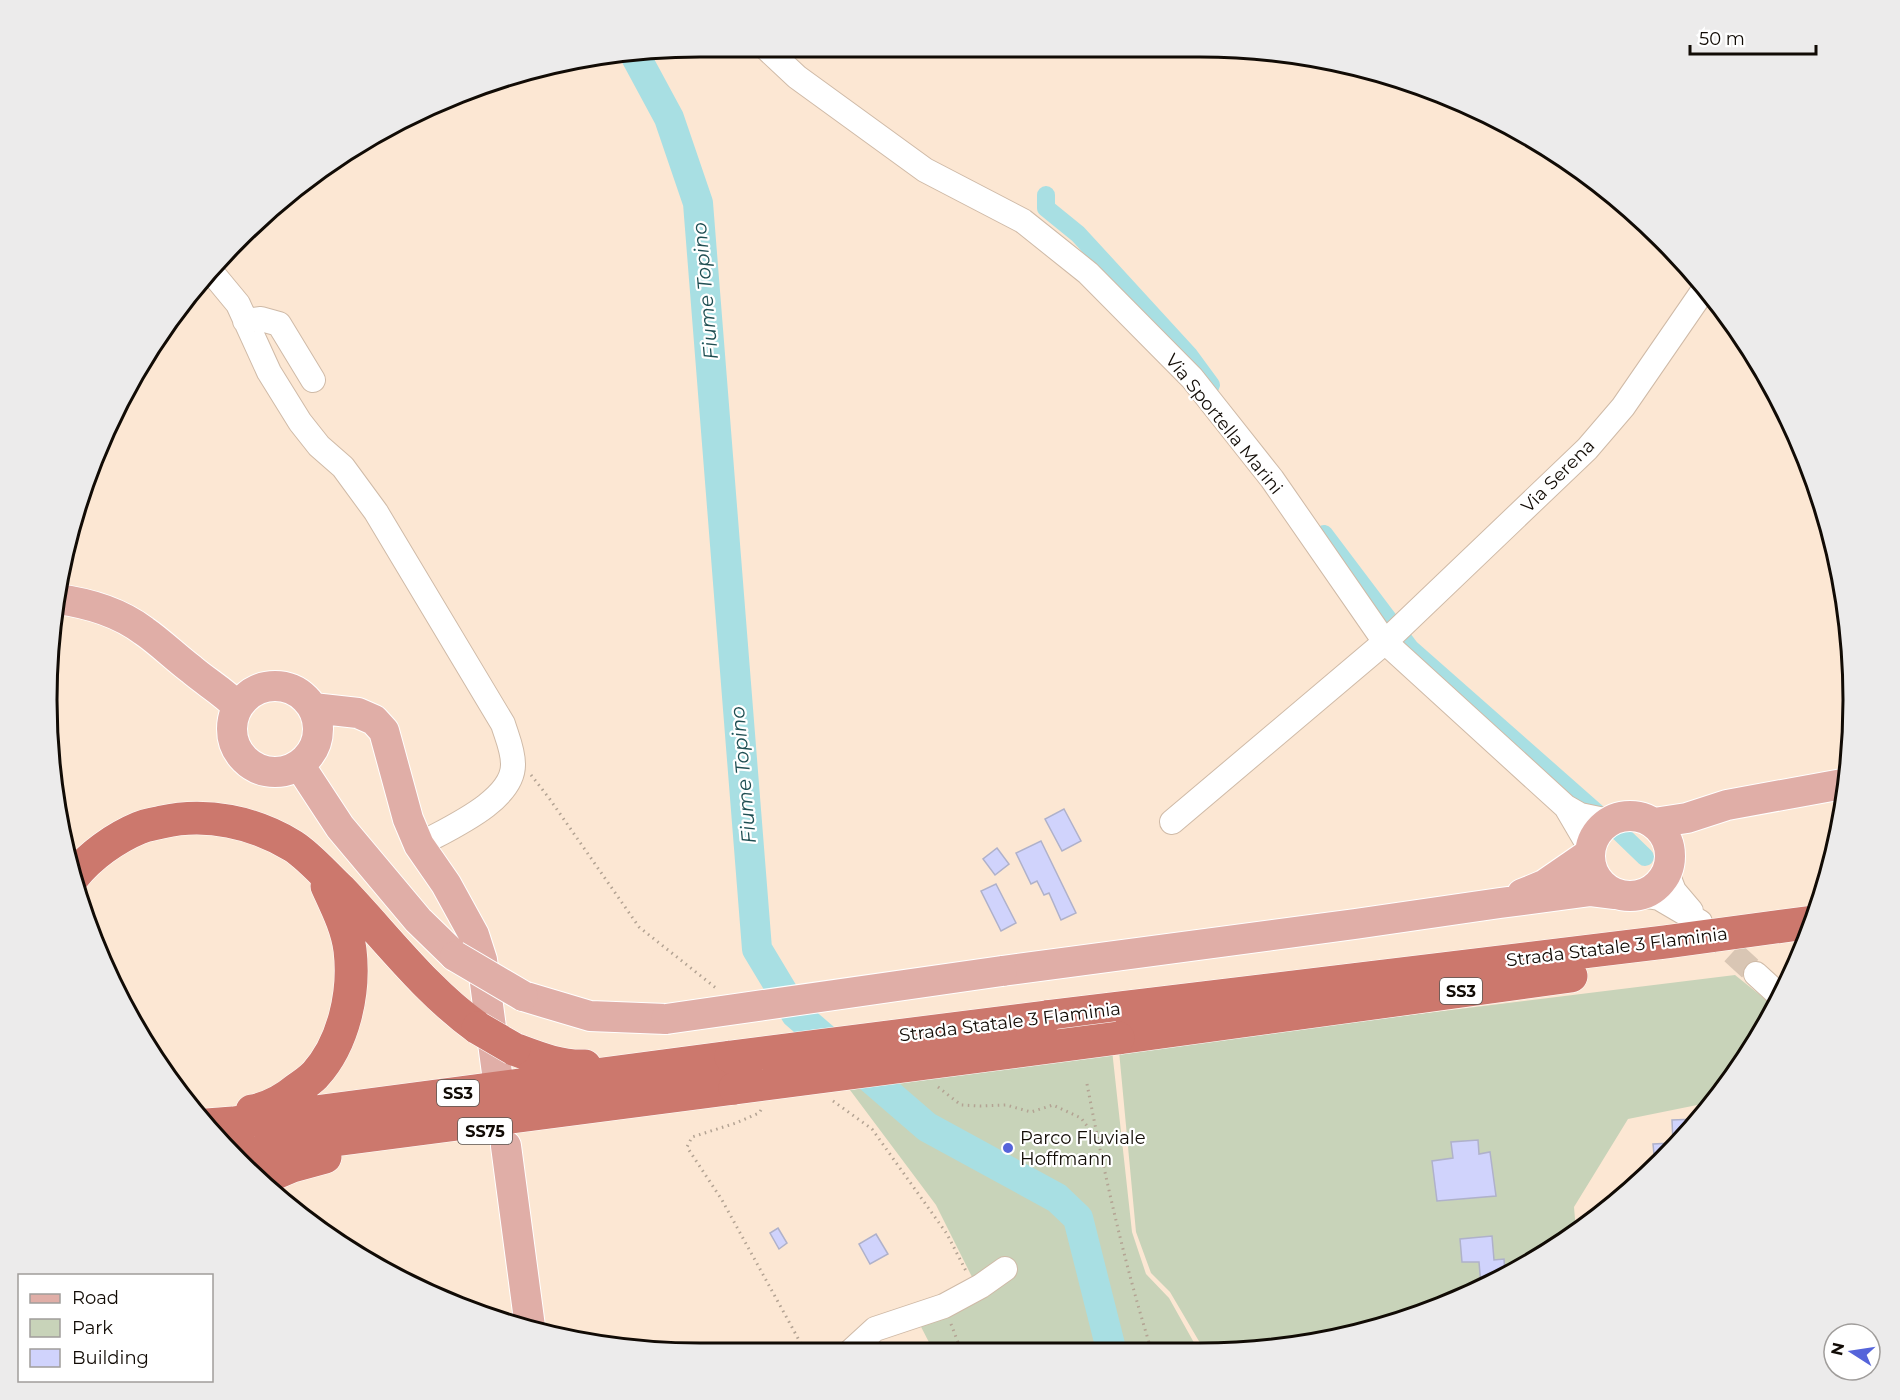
<svg xmlns="http://www.w3.org/2000/svg" width="1900" height="1400" viewBox="0 0 1900 1400" font-family="Montserrat,sans-serif">
<style>
.green{fill:#c8d3b9}
.lines{fill:none;stroke-linecap:round;stroke-linejoin:round}
.canal{stroke:#a8dfe3;stroke-width:18}
.river{stroke:#a8dfe3;stroke-width:30}
.building{fill:#d0d3fc;stroke:#afb1ca;stroke-width:1.5}
.minor-tunnel{stroke:#d9c6b4;stroke-width:24;stroke-dasharray:24 12;stroke-linecap:butt}
.minor-casing{stroke:#cfbaa7;stroke-width:26}
.major-casing{stroke:#fff;stroke-width:32}
.highway-casing{stroke:#fff;stroke-width:34}
.path{stroke:#b3a393;stroke-width:3;stroke-dasharray:1.5 4.5;stroke-linecap:butt}
.minor{stroke:#fff;stroke-width:24}
.major{stroke:#e0aea7;stroke-width:30}
.highway{stroke:#cc786d;stroke-width:33}
.major-bridge-casing{stroke:#fff;stroke-width:32;stroke-linecap:butt}
.highway-bridge-casing{stroke:#fff;stroke-width:34;stroke-linecap:butt}
.major-bridge{stroke:#e0aea7;stroke-width:30}
.highway-bridge{stroke:#cc786d;stroke-width:33}
.poi-dot{fill:#5564da;stroke:#fff;stroke-width:2}
.labels{text-anchor:middle;dominant-baseline:central;stroke-width:4.5;stroke-linejoin:round;paint-order:stroke}
.shield{fill:#fff;stroke:#585450;stroke-width:1.5}
.shield-label{font-size:16px;font-weight:bold;fill:#110b05}
.street-label{font-size:18px;fill:#110b05;stroke:#fff}
.poi-label{font-size:18px;fill:#110b05;stroke:#fff;text-anchor:start}
.water-label{font-size:20px;font-style:italic;fill:#1e4e52;stroke:#fff}
.rim{fill:none;stroke:#110b05;stroke-width:3}
</style>
<rect width="100%" height="100%" fill="#fce7d3"/>
<path class="green" d="M1735 975 1775 1007 1766 1027 1712 1102 1628 1119 1574 1207 1576 1231 1450 1304 1286 1348H1203L1170 1292 1151 1273 1136 1232 1119 1051Z
M1112 1050 1132 1232 1146 1274 1169 1298 1197 1348 933 1350 918 1321 980 1293 936 1205 850 1090Z"/>
<g class="lines">
<path class="canal" d="M1046 195V208L1078 234 1189 355 1211 385
M1324 534 1410 648 1596 812
M1616 829 1645 857"/>
<path class="river" d="M635 55 669 118 698 203 757 949 796 1014 927 1127 1057 1198 1078 1218 1111 1349"/>
</g>
<path class="building" d="M1064 809 1081 841 1062 851 1045 819Z
M1041 841 1076 913 1061 920 1049 893 1044 895 1037 881 1031 884 1016 853Z
M997 848 1009 864 995 875 983 859Z
M996 884 1016 923 1001 931 981 891Z
M1697 1119V1123L1691 1131 1655 1165 1653 1144 1673 1143 1672 1120Z
M1478 1140 1479 1154 1490 1152 1496 1196 1437 1201 1432 1161 1453 1158 1451 1142Z
M778 1228 787 1243 779 1249 770 1233Z
M876 1234 888 1254 870 1264 859 1244Z
M1492 1236 1494 1260 1504 1259 1505 1272 1481 1286 1479 1262H1462L1460 1239Z"/>
<g class="lines">
<path class="minor-tunnel" d="M1706 928 1756 974"/>
<defs>
<path id="minor" d="M765 47 797 77 925 170 1023 221 1088 273 1192 378 1272 479 1385 642 1566 807 1590 848
M209 269 238 304 269 372 300 422 319 446 343 467 376 512 503 724C507 737 513 750 513 764 514 801 447 829 419 845
M245 321 261 319 279 324 313 380
M1566 807 1580 815 1609 821
M1172 822 1385 642 1587 449 1623 407 1705 288
M1667 873 1674 891 1691 911
M1640 895 1659 898 1700 922
M1756 974 1780 996
M851 1351 875 1329 944 1306 981 1286 1005 1269"/>
<path id="major" d="M57 599C88 603 119 612 144 631 160 642 175 657 191 669 206 682 224 692 238 707
M232 729a43 43 0 1 1 86 0a43 43 0 1 1-86 0Z
M313 708 358 713 374 720 384 731 408 819 419 845 446 884 474 935 482 960 497 1073
M300 766 340 827 418 920 455 956
M1590 856a40 40 0 1 1 80 0a40 40 0 1 1-80 0Z
M1654 823 1687 818 1727 805 1848 783
M1522 894 1544 885 1589 854
M1002 971 1355 924 1500 903 1591 891 1615 894
M523 996 590 1016 666 1019
M506 1146 530 1327"/>
<path id="highway" d="M74 876C90 856 115 838 139 828 146 825 154 824 162 822 206 812 254 822 293 846 310 857 325 875 340 889 385 936 425 990 478 1028
M1046 1017 1665 942 1813 922
M1118 1038 1571 976
M514 1049C538 1058 560 1067 585 1066
M252 1111C269 1108 285 1099 297 1089 303 1085 310 1080 315 1075 344 1043 355 992 350 950 347 927 336 906 327 886
M207 1125 233 1123 731 1057
M233 1153 735 1088
M259 1180 292 1166 325 1157"/>
</defs>
<use href="#minor" class="minor-casing"/>
<use href="#major" class="major-casing"/>
<use href="#highway" class="highway-casing"/>
<path class="path" d="M531 775 549 798 639 927 716 988
M1087 1084C1104 1173 1124 1262 1151 1349
M938 1087 961 1105 981 1106 1006 1105 1031 1112 1053 1105 1081 1118 1096 1138
M833 1101 872 1129 947 1234 967 1273
M761 1110 759 1113 736 1123 692 1137 687 1147 722 1200 805 1351
M951 1324 961 1350"/>
<use href="#minor" class="minor"/>
<use href="#major" class="major"/>
<use href="#highway" class="highway"/>
<defs>
<path id="major-bridge" d="M455 956 523 996
M666 1019 1002 971"/>
<path id="highway-bridge" d="M478 1028 514 1049
M731 1057 1046 1017
M735 1088 1118 1038"/>
</defs>
<use href="#major-bridge" class="major-bridge-casing"/>
<use href="#highway-bridge" class="highway-bridge-casing"/>
<use href="#major-bridge" class="major-bridge"/>
<use href="#highway-bridge" class="highway-bridge"/>
</g>
<circle class="poi-dot" cx="1008" cy="1148" r="6"/>
<g class="labels">
<g class="shield">
<rect x="1440" y="978" width="42" height="26" rx="4.5"/>
<rect x="437" y="1080" width="42" height="26" rx="4.5"/>
<rect x="458" y="1118" width="54" height="26" rx="4.5"/>
</g>
<g class="shield-label">
<text x="1461" y="991">SS3</text>
<text x="458" y="1093">SS3</text>
<text x="485" y="1131">SS75</text>
</g>
<g class="street-label">
<text transform="translate(1224 424) rotate(51)">Via Sportella Marini</text>
<text transform="translate(1558 476) rotate(-45)">Via Serena</text>
<text transform="translate(1617 947) rotate(-7)">Strada Statale 3 Flaminia</text>
<text transform="translate(1010 1022) rotate(-7)">Strada Statale 3 Flaminia</text>
</g>
<g class="poi-label">
<text x="1020" y="1138">Parco Fluviale<tspan x="1020" dy="21">Hoffmann</tspan></text>
</g>
<g class="water-label">
<text transform="translate(705 291) rotate(-95)">Fiume Topino</text>
<text transform="translate(743 775) rotate(-95)">Fiume Topino</text>
</g>
</g>
<path d="M0 0H1900V1400H0ZM700 57H1200A643 643 0 0 1 1843 700V700A643 643 0 0 1 1200 1343H700A643 643 0 0 1 57 700V700A643 643 0 0 1 700 57Z" fill="#ecebeb" fill-rule="evenodd"/>
<path class="rim" d="M700 57H1200A643 643 0 0 1 1843 700V700A643 643 0 0 1 1200 1343H700A643 643 0 0 1 57 700V700A643 643 0 0 1 700 57Z"/>
<rect x="18" y="1274" width="195" height="108" fill="#ffffff" stroke="#a09d9b" stroke-width="1.5"/>
<rect x="30" y="1294" width="30" height="9" fill="#e0aea7" stroke="#a09d9b" stroke-width="1.5"/>
<text x="72" y="1304" font-size="18" fill="#110b05">Road</text>
<rect x="30" y="1319" width="30" height="18" fill="#c8d3b9" stroke="#a09d9b" stroke-width="1.5"/>
<text x="72" y="1334" font-size="18" fill="#110b05">Park</text>
<rect x="30" y="1349" width="30" height="18" fill="#d0d3fc" stroke="#a09d9b" stroke-width="1.5"/>
<text x="72" y="1364" font-size="18" fill="#110b05">Building</text>
<g transform="translate(1852 1352) rotate(282)"><circle r="28" fill="#ffffff" stroke="#a09d9b" stroke-width="1.5"/>
<path d="M0-4.5L10 22L0 15L-10 22Z" fill="#5564da"/>
<text y="-9" font-size="16" font-weight="bold" text-anchor="middle" fill="#110b05">N</text>
</g>
<path d="M1690 45v9h126v-9" fill="none" stroke="#110b05" stroke-width="3"/>
<text x="1699" y="45" font-size="18" fill="#110b05" stroke="#ffffff" stroke-width="4.5" paint-order="stroke">50 m</text>
</svg>
